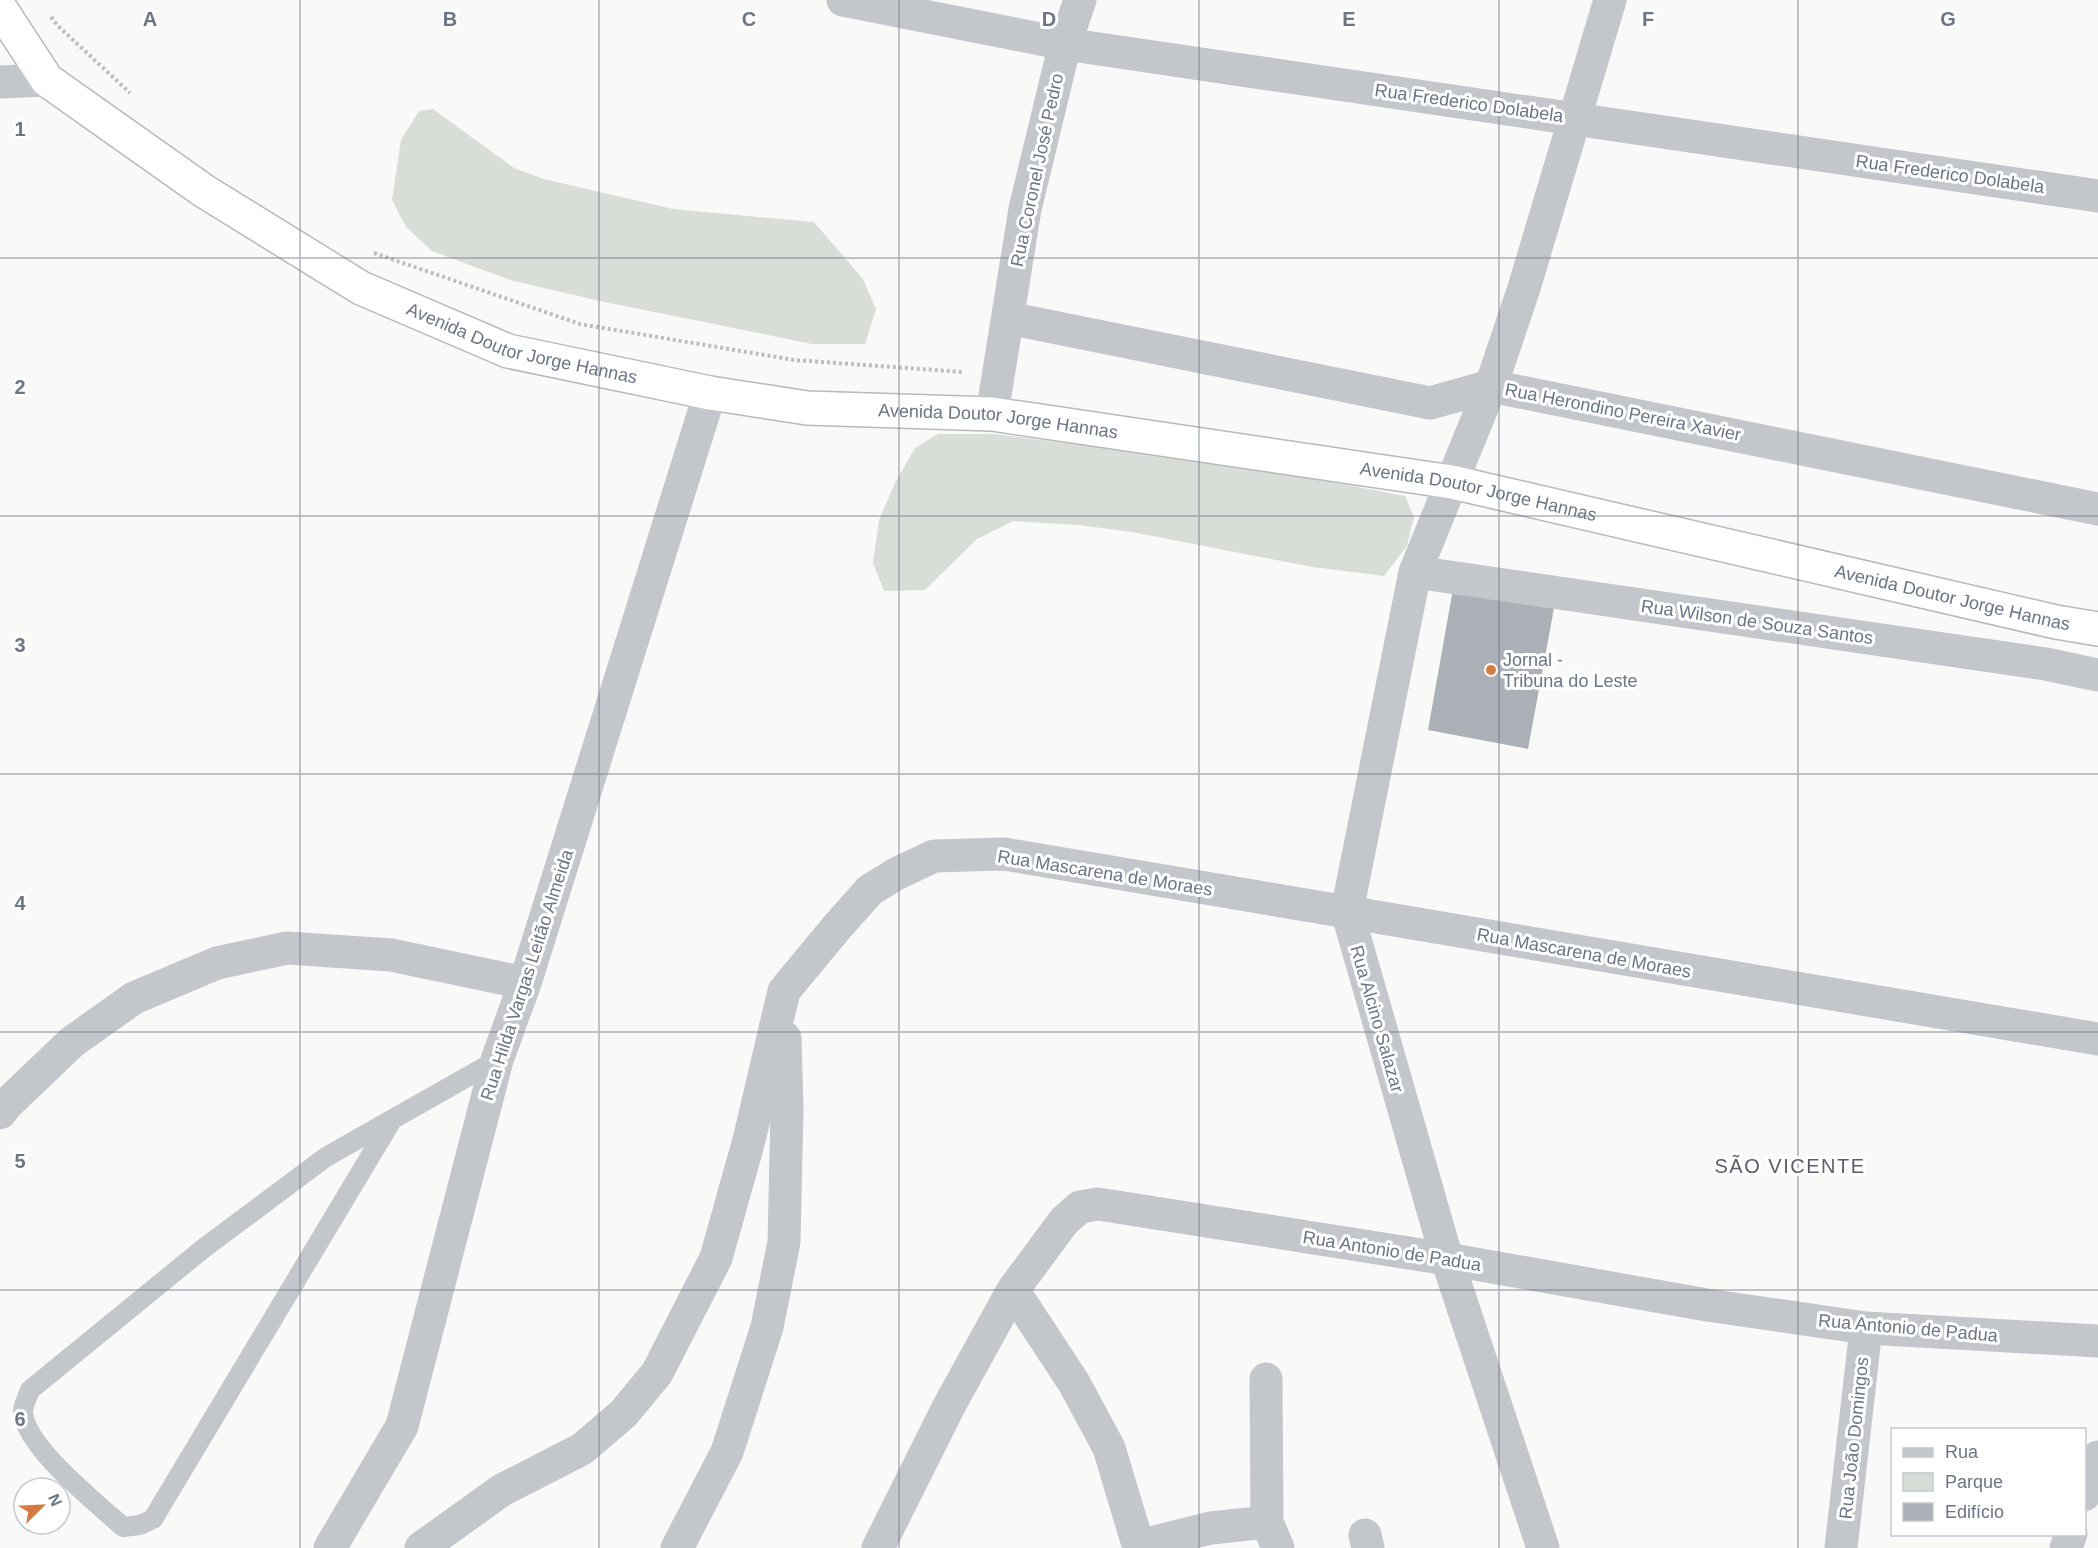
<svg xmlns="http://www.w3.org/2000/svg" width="2098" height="1548" viewBox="0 0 2098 1548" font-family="Helvetica,sans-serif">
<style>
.green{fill:#d8ded7}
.building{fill:#abb0b7}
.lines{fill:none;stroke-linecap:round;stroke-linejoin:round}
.trunk-casing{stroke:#b6b9bd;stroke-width:36}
.path{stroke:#bbbdc0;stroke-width:4;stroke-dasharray:3 3;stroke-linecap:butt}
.service{stroke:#c3c6ca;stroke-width:20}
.minor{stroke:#c3c6ca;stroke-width:33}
.trunk{stroke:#fff;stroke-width:33}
.grid{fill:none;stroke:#6b7586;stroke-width:1.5;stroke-opacity:0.55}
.poi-dot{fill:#d67b3a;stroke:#fff;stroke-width:2}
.labels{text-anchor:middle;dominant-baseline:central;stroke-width:6;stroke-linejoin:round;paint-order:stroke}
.street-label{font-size:18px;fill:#6b7586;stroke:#fff}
.poi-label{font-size:18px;fill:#6b7586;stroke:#fff;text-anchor:start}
.neighbourhood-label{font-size:20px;letter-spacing:1.5px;fill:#585f6b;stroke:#fff}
.grid-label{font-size:20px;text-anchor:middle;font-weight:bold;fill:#6b7586;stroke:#fff;stroke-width:6;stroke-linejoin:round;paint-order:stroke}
</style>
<rect width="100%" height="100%" fill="#f9f9f7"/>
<path class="green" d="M433 109 514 168 544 179 673 209 814 222 863 279 876 309 865 344H812L595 300 510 280 432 251 406 227 392 200 401 140 419 111Z
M938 434H994L1248 466 1405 496 1414 517 1407 546 1384 576 1312 567 1132 532 1079 525 1013 521 977 539 925 590 884 591 873 563 879 520 895 483 915 448Z"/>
<path class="building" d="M1453 589 1554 608 1528 749 1428 730Z"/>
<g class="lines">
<defs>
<g id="trunk">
<path id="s1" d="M0 8 47 80 204 191 361 288 508 351 710 393 807 408 992 414 1452 482 2056 622 2098 629"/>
</g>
</defs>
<use href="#trunk" class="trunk-casing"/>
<path class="path" d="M51 17 58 26 130 93
M374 253 580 324 794 360 963 372"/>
<path class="service" d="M392 1120 153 1519 140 1525 123 1527C97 1503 25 1447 23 1412 23 1405 28 1396 30 1390L204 1248 326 1157 497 1060"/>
<path class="minor" d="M843 0 1065 44 2098 196
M0 82 47 80
M1008 318 1430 403 1491 386 2098 509
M992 414 1025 209 1065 44 1080 0
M1415 572 2046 664 2098 675
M0 1113 7 1104 72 1042 134 998 217 963 287 948 391 955 525 983
M1266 1379 1267 1522 1278 1548
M2084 1495 2098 1457
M1365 1535 1368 1548
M1139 1546 1211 1528 1267 1522
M330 1548 402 1426 497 1060 525 983 710 393
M421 1548 502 1490 582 1449 623 1414 657 1373 716 1258 749 1140 784 991 837 927 870 890 896 874 934 856 1004 854 2098 1039
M677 1548 727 1452 767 1327 784 1242 787 1109 785 1038
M878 1548 949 1406 1013 1290
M1139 1548 1109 1448 1074 1383 1013 1290 1064 1221 1080 1207 1098 1204 1447 1259 1707 1305 1866 1328 2098 1341
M1543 1548 1447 1259 1347 911 1415 572 1491 386 1524 288 1610 0
M1841 1548 1866 1328
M2066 1548 2071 1534"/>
<use href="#trunk" class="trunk"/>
</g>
<path class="grid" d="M300 0V1548M599 0V1548M899 0V1548M1199 0V1548M1499 0V1548M1798 0V1548M0 258H2098M0 516H2098M0 774H2098M0 1032H2098M0 1290H2098"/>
<circle class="poi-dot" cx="1491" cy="670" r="6"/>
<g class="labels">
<g class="street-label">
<text transform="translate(1469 103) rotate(8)">Rua Frederico Dolabela</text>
<text transform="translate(1037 170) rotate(-78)">Rua Coronel José Pedro</text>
<text transform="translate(1950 174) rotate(8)">Rua Frederico Dolabela</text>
<text stroke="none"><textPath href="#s1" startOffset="634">Avenida Doutor Jorge Hannas</textPath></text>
<text transform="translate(1623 412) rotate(11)">Rua Herondino Pereira Xavier</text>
<text stroke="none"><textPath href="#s1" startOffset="1119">Avenida Doutor Jorge Hannas</textPath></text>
<text stroke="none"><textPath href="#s1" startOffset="1605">Avenida Doutor Jorge Hannas</textPath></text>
<text stroke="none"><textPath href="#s1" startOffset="2091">Avenida Doutor Jorge Hannas</textPath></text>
<text transform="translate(1757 622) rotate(8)">Rua Wilson de Souza Santos</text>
<text transform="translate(1105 873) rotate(9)">Rua Mascarena de Moraes</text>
<text transform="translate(1584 953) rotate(10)">Rua Mascarena de Moraes</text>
<text transform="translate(527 975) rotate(-72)">Rua Hilda Vargas Leitão Almeida</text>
<text transform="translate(1377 1019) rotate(74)">Rua Alcino Salazar</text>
<text transform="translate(1392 1251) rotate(9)">Rua Antonio de Padua</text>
<text transform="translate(1908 1328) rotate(5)">Rua Antonio de Padua</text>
<text transform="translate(1854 1438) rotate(-84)">Rua João Domingos</text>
</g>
<g class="poi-label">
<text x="1503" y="660">Jornal -<tspan x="1503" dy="21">Tribuna do Leste</tspan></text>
</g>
<g class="neighbourhood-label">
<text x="1790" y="1166">SÃO VICENTE</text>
</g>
</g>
<g class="grid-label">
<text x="150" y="26">A</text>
<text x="450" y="26">B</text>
<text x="749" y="26">C</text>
<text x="1049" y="26">D</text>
<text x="1349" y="26">E</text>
<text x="1648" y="26">F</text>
<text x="1948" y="26">G</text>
<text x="20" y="136">1</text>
<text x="20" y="394">2</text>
<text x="20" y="652">3</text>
<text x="20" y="910">4</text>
<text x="20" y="1168">5</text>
<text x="20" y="1426">6</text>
</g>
<rect x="1891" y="1428" width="195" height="108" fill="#ffffff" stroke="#c4c8cf" stroke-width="1.5"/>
<rect x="1903" y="1448" width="30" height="9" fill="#c3c6ca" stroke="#c4c8cf" stroke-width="1.5"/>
<text x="1945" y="1458" font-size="18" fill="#6b7586">Rua</text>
<rect x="1903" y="1473" width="30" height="18" fill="#d8ded7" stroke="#c4c8cf" stroke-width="1.5"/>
<text x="1945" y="1488" font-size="18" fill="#6b7586">Parque</text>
<rect x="1903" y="1503" width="30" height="18" fill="#abb0b7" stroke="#c4c8cf" stroke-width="1.5"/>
<text x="1945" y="1518" font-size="18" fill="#6b7586">Edifício</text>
<g transform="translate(42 1506) rotate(66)"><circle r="28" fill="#ffffff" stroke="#c4c8cf" stroke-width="1.5"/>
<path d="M0-4.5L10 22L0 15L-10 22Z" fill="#d67b3a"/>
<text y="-9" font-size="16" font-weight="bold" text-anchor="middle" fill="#6b7586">N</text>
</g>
</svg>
